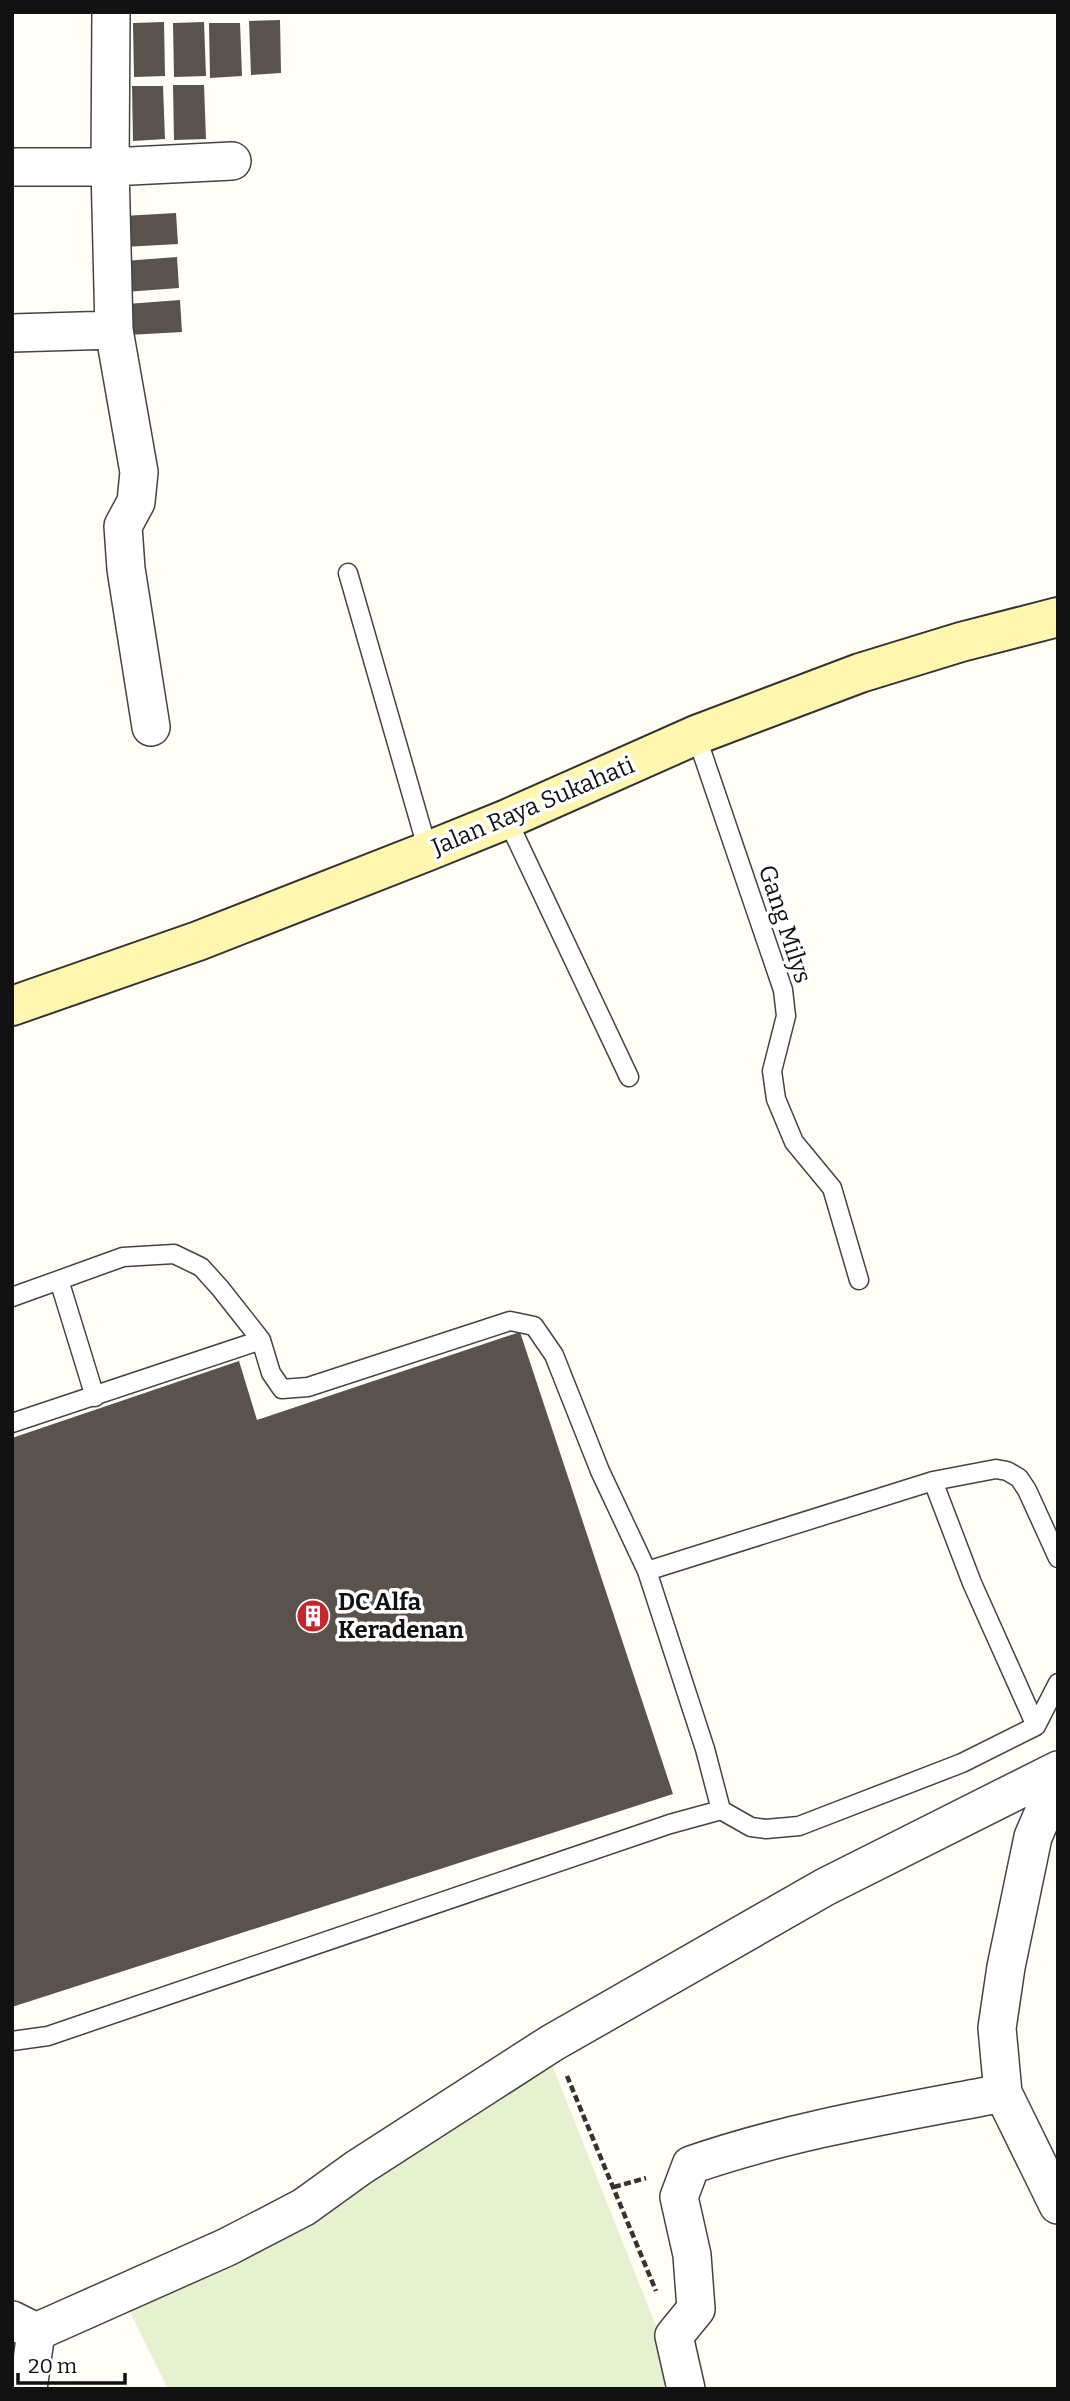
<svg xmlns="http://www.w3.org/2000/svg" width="1070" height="2401" viewBox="0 0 1070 2401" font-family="Bitter,serif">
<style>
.pitch{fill:#e6f2cf}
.building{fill:#5a524d}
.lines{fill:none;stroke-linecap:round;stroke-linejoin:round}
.lane-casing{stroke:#444;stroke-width:21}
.street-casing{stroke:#444;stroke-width:40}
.secondary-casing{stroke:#333;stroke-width:42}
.path{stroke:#333;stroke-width:4.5;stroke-dasharray:7 3.5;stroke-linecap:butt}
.lane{stroke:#fff;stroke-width:18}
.street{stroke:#fff;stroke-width:37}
.secondary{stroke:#fff6b0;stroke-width:38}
.labels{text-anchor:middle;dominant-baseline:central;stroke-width:7;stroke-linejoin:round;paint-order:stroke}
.street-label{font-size:24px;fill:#111;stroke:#fff}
.poi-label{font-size:24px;font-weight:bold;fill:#111;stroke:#fff;text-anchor:start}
</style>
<rect width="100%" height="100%" fill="#fffdf5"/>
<path class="pitch" d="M549 2057 678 2381 663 2389H168L129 2310Z"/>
<path class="building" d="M280 20 281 73 251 75 249 21Z
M164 22 165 76 134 77 133 23Z
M204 22 206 76 174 77 173 23Z
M209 23H240L242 76 210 78Z
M173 85H204L206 139 174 140Z
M132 86H163L165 139 133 141Z
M176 213 178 244 124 247 123 216Z
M177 257 179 288 125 292 124 261Z
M180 300 182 332 128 335 127 304Z
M520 1332 673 1794 12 2007V1438L239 1361 257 1420Z"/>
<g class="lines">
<defs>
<path id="lane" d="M348 573 428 851
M696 735 783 990 786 1016 772 1071 776 1099 794 1142 832 1188 859 1280
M507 819 629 1077
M59 1280 95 1397
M12 1297 123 1257 174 1254 201 1267 220 1288 261 1340
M12 1423 261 1340 271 1373 282 1389 308 1387 510 1321 534 1326 554 1355 600 1471 647 1571 705 1749 721 1810 670 1824 48 2036 12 2041
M647 1571 933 1481
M1036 1726 972 1583 933 1481 996 1469 1007 1471 1019 1478 1027 1490 1058 1558
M721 1810 751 1827 766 1829 799 1826 962 1763 1036 1726 1058 1683"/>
<path id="street" d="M111 12 110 167 114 330 139 472 136 502 123 526 126 569 151 727
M12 167H110L232 161
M12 333 114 330
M1058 1779 1033 1837 1006 1967 997 2028 1003 2093 1058 2205
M12 2320 36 2332 28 2389
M36 2332 227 2247 304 2207 358 2168 552 2043 825 1887 1058 1770
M686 2389 674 2336 696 2309 692 2255 679 2197 691 2165C792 2130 898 2113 1003 2093"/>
<path id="secondary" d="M12 1006 198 941 428 851 507 819 696 735 860 673 961 642 1058 617"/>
</defs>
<use href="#lane" class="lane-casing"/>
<use href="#street" class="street-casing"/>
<use href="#secondary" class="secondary-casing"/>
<path class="path" d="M567 2076 656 2291
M614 2187 646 2178"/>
<use href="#lane" class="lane"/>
<use href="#street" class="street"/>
<use href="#secondary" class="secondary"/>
</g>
<defs>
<symbol id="building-disc" viewBox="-11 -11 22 22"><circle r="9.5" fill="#c4262e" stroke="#fff"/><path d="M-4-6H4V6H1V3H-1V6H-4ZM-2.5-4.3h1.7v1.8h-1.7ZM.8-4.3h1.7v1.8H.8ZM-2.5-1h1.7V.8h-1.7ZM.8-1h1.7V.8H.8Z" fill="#fff"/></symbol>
</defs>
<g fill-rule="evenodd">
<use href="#building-disc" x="294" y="1597" width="38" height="38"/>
</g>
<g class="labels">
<g class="street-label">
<text transform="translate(533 806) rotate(-23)">Jalan Raya Sukahati</text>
<text transform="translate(785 924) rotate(72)">Gang Milys</text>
</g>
<g class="poi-label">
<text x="338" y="1602">DC Alfa<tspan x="338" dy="28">Keradenan</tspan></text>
</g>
</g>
<rect width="1070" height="2401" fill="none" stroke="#111111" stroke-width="28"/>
<path d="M18 2373v10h107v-10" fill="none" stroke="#111111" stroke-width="3.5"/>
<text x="28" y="2373" font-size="21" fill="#111111" stroke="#ffffff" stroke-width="5" paint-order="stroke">20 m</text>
</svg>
